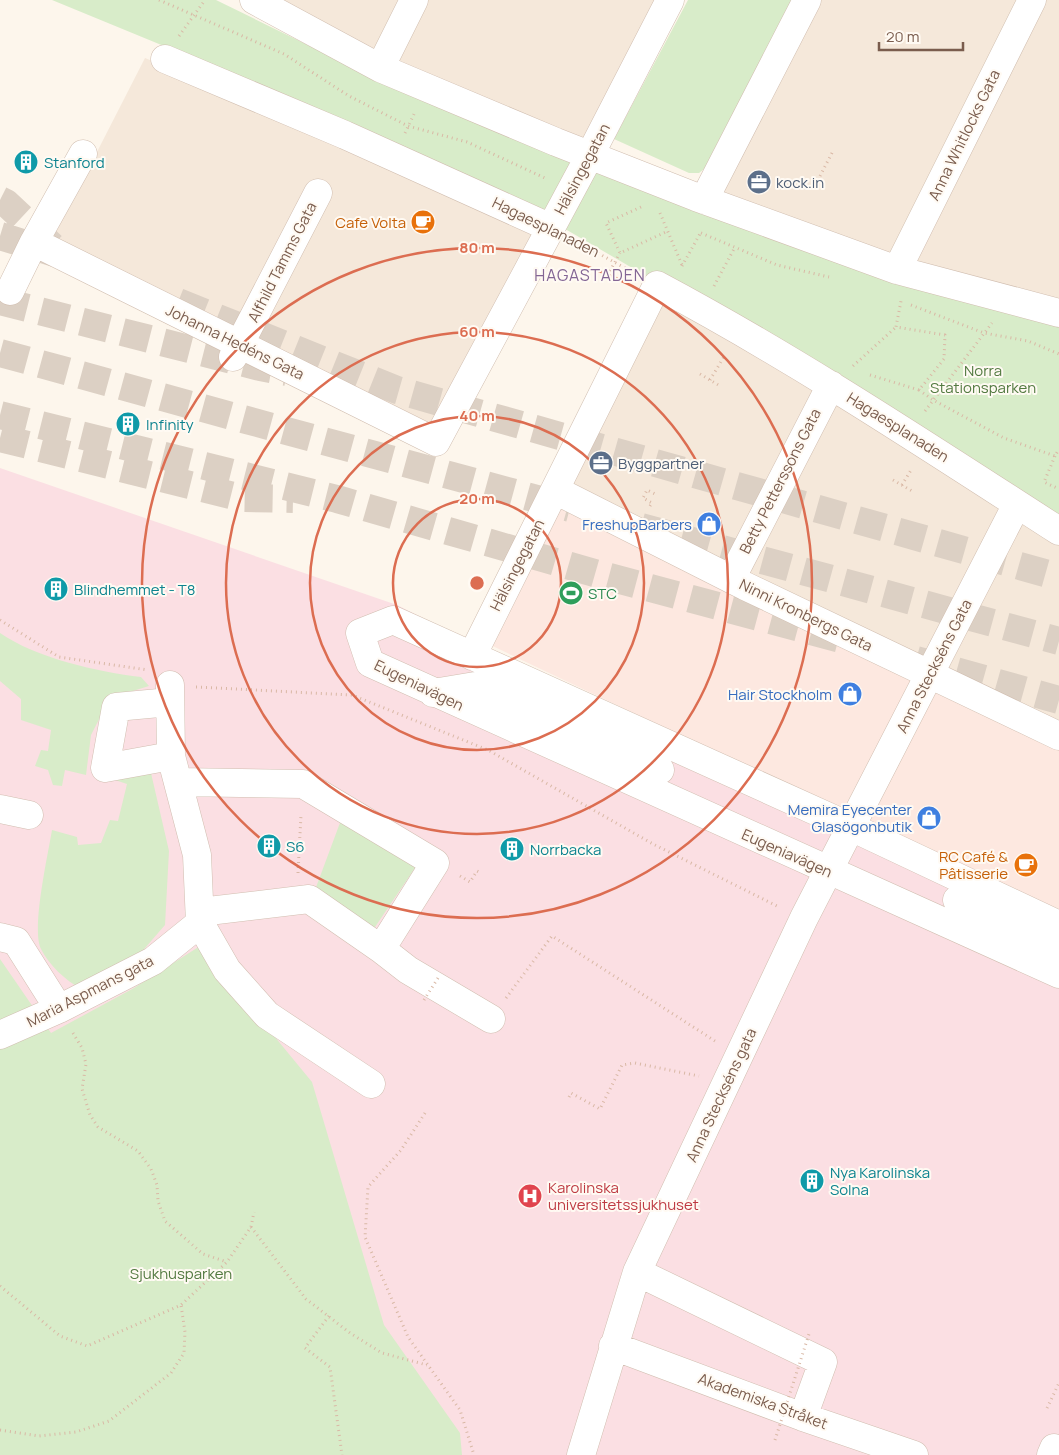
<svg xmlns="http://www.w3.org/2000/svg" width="1059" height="1455" viewBox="0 0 1059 1455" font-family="Manrope,sans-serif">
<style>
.residential{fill:#f5e8da}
.commercial{fill:#fde8e0}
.medical{fill:#fbdfe3}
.green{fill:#d8ecc9}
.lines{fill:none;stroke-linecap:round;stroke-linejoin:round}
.highway-tunnel{stroke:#dcd0c4;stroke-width:28;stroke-dasharray:28 14;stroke-linecap:butt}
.minor-casing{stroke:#d1beb0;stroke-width:29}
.path{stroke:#d9b8a5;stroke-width:3;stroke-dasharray:1 4;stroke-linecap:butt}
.minor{stroke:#fff;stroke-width:28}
.path-bridge{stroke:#d9b8a5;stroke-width:3;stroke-dasharray:1 4;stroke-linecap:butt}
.ring{fill:none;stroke:#dc6d51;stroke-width:2.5}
.labels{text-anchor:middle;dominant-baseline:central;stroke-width:4;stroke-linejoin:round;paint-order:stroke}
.street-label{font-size:15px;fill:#7a5c4d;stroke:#fffaf3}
.culture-label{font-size:15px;fill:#0d838f;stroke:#fffaf3;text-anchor:start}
.service-label{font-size:15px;fill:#4e5e75;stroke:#fffaf3;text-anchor:start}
.food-label{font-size:15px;fill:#c56008;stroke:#fffaf3;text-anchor:end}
.park-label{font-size:15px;fill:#537a41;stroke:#fffaf3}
.shop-label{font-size:15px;fill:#366cbe;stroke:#fffaf3;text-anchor:end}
.leisure-label{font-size:15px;fill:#27864d;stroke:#fffaf3;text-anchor:start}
.health-label{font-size:15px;fill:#be3a42;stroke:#fffaf3;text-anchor:start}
.neighbourhood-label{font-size:16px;letter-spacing:1px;fill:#846695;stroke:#fffaf3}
.centre{fill:#dc6d51;stroke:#fffaf3;stroke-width:2.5}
.ring-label{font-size:15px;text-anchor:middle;font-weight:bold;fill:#dc6d51;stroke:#fffaf3;stroke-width:4;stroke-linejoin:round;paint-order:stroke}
</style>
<rect width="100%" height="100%" fill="#fdf6ec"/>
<path class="residential" d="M275 0H658L582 146 373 52Z
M811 0H1059V311L708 199Z
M145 58 341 139 539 230 429 430 54 236Z
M662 292 1059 545V751L557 502Z"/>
<path class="commercial" d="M557 502 1059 751V915L484 642Z"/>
<path class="medical" d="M0 468 397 605 928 873 1059 937V1455H0Z"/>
<path class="green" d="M52 0H216L369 75 1059 324V516L548 219 176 51Z
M688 0H794L708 166 699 173H689L614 139Z
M0 633C36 658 98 672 141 677L149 686 110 698 91 735 86 775 65 770 62 786 53 785 48 770 35 766 41 750 48 751 51 730 21 720V699L0 681Z
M151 773 169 851 165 925 139 955 81 989C65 980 49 965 41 949 31 929 48 855 52 830L77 837 78 845 101 843 110 820 118 821 127 784 115 780Z
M344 812 419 862 373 930 315 890Z
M200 946 312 1082 384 1325 460 1433 462 1455H0V959L51 1033 134 988Z"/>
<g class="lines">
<path class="highway-tunnel" d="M0 200 6 203 55 249
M0 236 55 253
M0 301 260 367 287 372
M178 302 397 390 1059 577
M0 353 570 508
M0 415 337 499 598 574 841 639
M0 438 242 498 293 499
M641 527 1059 641
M916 660 1059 700"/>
<defs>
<path id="minor" d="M254 0 380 68 556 142 696 197 897 270 1059 313
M165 59 345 135 551 228
M380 68 414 0
M704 200 807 0
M34 242 436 442 590 155 670 0
M897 270 1032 0
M10 291 34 242 83 154
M233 357 318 193
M555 490 745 586 1059 736
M731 579 831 385
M472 656 657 285C796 359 927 446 1059 531
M170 685 171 756 197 855 200 923 227 970 267 1015 371 1084
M433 693 475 686 660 770
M170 702 116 707 105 768 171 756
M178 782 303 784 435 863 381 949 309 899 200 912
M0 809 29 815
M957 900 1059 948
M1059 925 851 827 393 620 360 633 370 663 1059 974
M0 937 16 941 59 1009
M381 949 408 970 491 1019
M0 1035 59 1009 153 961 200 923
M637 1272 823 1362 803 1417
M613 1346 803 1417 914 1455
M581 1455 637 1272 804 918 1017 504
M1051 1455 1054 1448"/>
</defs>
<use href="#minor" class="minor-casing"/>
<path class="path" d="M159 0 284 54 349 96 408 126 467 142 547 179
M179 36 205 0
M405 133 415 112
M820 176 833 151
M641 207 606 223 620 253 668 231
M660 213 682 265
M701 233 777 265 829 277
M576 241 634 273
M682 266 701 232
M610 271 620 253
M714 286 735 247
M911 305 984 333 1028 341 1059 354
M853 366 896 327
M700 374 720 386
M870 375 919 390 944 359 945 335 896 327 901 301
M710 380 725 355
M919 390 933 400 1004 438 1055 456 1059 449
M925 411 992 323
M1055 456 1044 482 1059 489
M893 480 912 491
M902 485 911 470
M650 506 652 503 643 498 647 490 657 495
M0 620 59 657 148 670
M196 687 352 695 488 750 653 844 779 907
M298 873 301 815
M460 876 470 882 477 871 479 872
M506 998 552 936 715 1041
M73 1033 82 1048 86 1064 82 1089 90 1115 98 1127 138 1151 151 1169 157 1185 158 1201 165 1221 203 1254 227 1262
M569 1097 571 1093 600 1109 622 1065 635 1063 699 1076
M425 1113 401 1150 368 1187 365 1237 408 1337 460 1410 474 1455
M251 1227 306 1299 350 1333 382 1353 427 1365
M0 1286 60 1336 87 1346 181 1305 227 1262 251 1227 254 1212
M329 1316 305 1348 330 1367 342 1455
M1047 1408 1059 1383
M0 1430 39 1436 76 1432 109 1421 171 1373 184 1353 185 1332 181 1305"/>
<use href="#minor" class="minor"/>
<path class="path-bridge" d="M424 1000 438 978
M775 1440 809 1334"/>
</g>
<g class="ring">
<circle cx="477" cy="583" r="84"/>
<circle cx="477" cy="583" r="167"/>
<circle cx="477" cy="583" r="251"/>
<circle cx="477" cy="583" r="335"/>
</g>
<defs>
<symbol id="building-disc" viewBox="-11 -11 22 22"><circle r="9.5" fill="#0f9aa8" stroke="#fffaf3"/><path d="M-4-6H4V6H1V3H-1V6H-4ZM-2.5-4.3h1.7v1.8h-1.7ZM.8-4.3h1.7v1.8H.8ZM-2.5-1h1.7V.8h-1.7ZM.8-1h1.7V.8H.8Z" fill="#fff"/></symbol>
<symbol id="office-disc" viewBox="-11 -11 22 22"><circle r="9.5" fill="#5c6f8a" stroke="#fffaf3"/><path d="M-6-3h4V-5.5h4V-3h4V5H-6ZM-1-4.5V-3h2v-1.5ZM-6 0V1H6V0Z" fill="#fff"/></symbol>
<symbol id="cafe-disc" viewBox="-11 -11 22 22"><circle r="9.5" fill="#e8710a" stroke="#fffaf3"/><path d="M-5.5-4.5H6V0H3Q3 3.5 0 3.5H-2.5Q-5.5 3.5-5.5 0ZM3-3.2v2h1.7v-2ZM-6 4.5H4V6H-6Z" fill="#fff"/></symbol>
<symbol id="shop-disc" viewBox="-11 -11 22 22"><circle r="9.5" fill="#3f7fe0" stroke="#fffaf3"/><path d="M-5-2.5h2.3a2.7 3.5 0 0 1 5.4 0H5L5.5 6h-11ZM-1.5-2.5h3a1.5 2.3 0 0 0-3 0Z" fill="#fff"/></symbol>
<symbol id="stadium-disc" viewBox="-11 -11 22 22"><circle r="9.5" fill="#2e9e5b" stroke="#fffaf3"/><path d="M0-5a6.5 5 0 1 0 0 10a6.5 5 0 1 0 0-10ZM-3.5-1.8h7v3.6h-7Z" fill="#fff"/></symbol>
<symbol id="hospital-disc" viewBox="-11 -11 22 22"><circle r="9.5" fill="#e0444e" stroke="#fffaf3"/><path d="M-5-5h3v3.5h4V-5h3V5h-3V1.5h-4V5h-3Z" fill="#fff"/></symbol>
</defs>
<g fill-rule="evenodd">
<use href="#building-disc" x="12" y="148" width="28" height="28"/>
<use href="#office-disc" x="745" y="168" width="28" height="28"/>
<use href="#cafe-disc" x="409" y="208" width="28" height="28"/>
<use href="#building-disc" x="114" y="410" width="28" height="28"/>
<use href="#office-disc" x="587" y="449" width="28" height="28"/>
<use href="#shop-disc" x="695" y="510" width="28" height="28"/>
<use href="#building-disc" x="42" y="575" width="28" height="28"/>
<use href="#stadium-disc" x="557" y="579" width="28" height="28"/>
<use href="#shop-disc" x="836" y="680" width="28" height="28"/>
<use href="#shop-disc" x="915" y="804" width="28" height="28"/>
<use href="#building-disc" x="255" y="832" width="28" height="28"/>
<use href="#building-disc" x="498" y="835" width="28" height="28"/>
<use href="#cafe-disc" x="1012" y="851" width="28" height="28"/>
<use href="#building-disc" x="798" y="1167" width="28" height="28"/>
<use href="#hospital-disc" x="516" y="1182" width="28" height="28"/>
</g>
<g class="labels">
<g class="street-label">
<text transform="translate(964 135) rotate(-64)">Anna Whitlocks Gata</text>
<text transform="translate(582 169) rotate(-62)">Hälsingegatan</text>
<text transform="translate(546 227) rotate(26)">Hagaesplanaden</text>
<text transform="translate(282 262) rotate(-63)">Alfhild Tamms Gata</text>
<text transform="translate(235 342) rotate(26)">Johanna Hedéns Gata</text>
<text transform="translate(898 427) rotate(32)">Hagaesplanaden</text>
<text transform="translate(780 481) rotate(-63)">Betty Petterssons Gata</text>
<text transform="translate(517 565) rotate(-63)">Hälsingegatan</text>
<text transform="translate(806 615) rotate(26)">Ninni Kronbergs Gata</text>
<text transform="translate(934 666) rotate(-63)">Anna Steckséns Gata</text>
<text transform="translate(419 685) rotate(26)">Eugeniavägen</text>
<text transform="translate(787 853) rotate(24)">Eugeniavägen</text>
<text transform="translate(90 991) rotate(-27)">Maria Aspmans gata</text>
<text transform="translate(721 1095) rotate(-65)">Anna Steckséns gata</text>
<text transform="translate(763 1401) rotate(20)">Akademiska Stråket</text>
</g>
<g class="culture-label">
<text x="44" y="162">Stanford</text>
<text x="146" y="424">Infinity</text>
<text x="74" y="589">Blindhemmet - T8</text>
<text x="286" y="846">S6</text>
<text x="530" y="849">Norrbacka</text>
<text x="830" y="1172">Nya Karolinska<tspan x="830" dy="17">Solna</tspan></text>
</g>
<g class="service-label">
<text x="776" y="182">kock.in</text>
<text x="618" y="463">Byggpartner</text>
</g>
<g class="food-label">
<text x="406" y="222">Cafe Volta</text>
<text x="1008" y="856">RC Café &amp;<tspan x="1008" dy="17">Pâtisserie</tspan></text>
</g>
<g class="park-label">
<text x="983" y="370">Norra<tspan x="983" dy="17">Stationsparken</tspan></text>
<text x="181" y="1273">Sjukhusparken</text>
</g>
<g class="shop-label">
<text x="692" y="524">FreshupBarbers</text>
<text x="832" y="694">Hair Stockholm</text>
<text x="912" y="809">Memira Eyecenter<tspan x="912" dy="17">Glasögonbutik</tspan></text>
</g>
<g class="leisure-label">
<text x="588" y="593">STC</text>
</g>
<g class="health-label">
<text x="548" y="1187">Karolinska<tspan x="548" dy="17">universitetssjukhuset</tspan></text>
</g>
<g class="neighbourhood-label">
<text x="590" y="275">HAGASTADEN</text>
</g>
</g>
<circle cx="477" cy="583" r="8" class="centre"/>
<g class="ring-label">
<text x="477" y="253">80 m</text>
<text x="477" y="337">60 m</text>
<text x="477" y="421">40 m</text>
<text x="477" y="504">20 m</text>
</g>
<path d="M879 42v8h84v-8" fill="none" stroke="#7a5c4d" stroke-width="2.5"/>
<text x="886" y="42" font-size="15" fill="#7a5c4d" stroke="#fffaf3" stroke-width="4" paint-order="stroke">20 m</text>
</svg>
